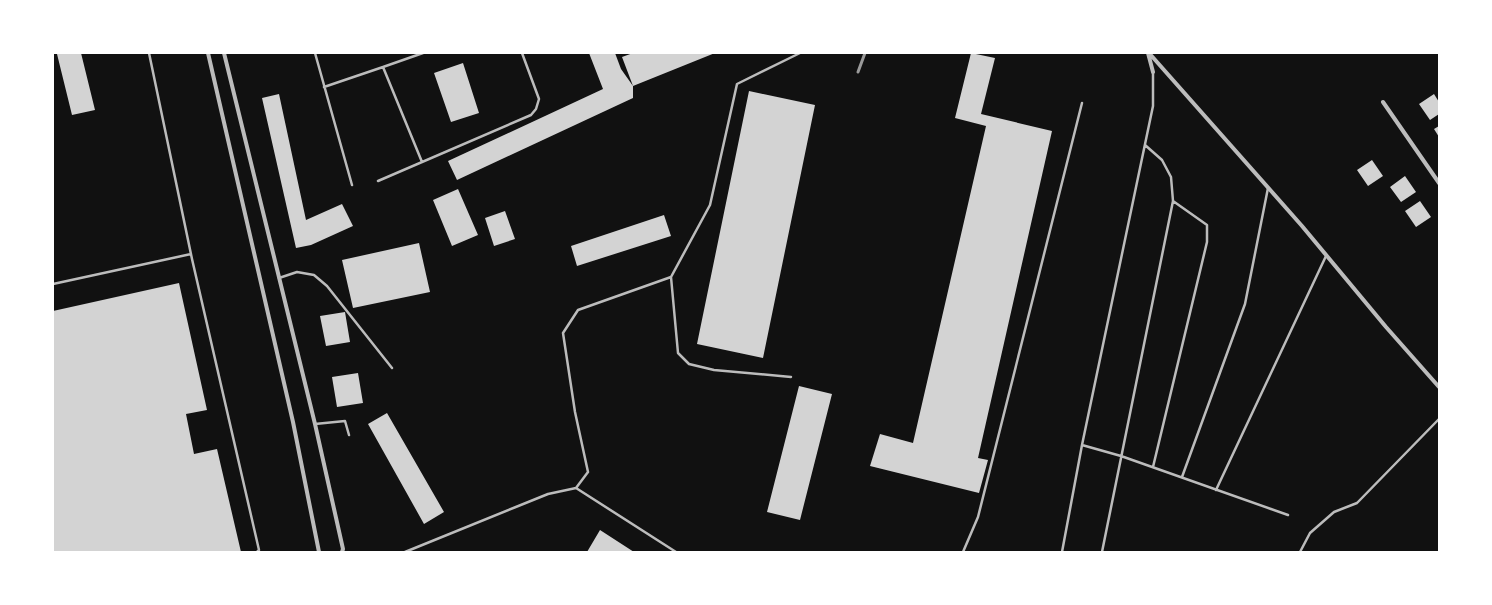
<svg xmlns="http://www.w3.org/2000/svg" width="1492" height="605" viewBox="0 0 1492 605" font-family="'Crimson Pro',serif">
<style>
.building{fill:#d3d3d3}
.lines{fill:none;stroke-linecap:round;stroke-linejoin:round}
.service{stroke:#bcbcbc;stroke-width:2.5}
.minor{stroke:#bcbcbc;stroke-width:4}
.rail{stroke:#9a9a9a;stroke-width:3}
</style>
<rect width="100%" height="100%" fill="#111"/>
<path class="building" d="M63 53H81L95 110 72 115 57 54Z
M589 53H615L621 69 633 86 622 57 633 53H715L633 86V98L457 180 448 161 603 89Z
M971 53 995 58 981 114 1052 131 978 458 988 460 979 493 870 466 880 434 913 443 986 126 955 118Z
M463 63 479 113 451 122 434 73Z
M749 91 815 105 763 358 697 344Z
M279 94 306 220 342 204 353 226 311 245 296 248 262 98Z
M1434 94 1439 102V114L1430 120 1419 104Z
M1439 126V137L1434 129Z
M1372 160 1383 176 1368 186 1357 170Z
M1405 176 1416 192 1401 202 1390 187Z
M458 189 478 235 452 246 433 200Z
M1420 201 1431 217 1416 227 1405 211Z
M505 211 515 239 494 246 485 218Z
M664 215 671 236 577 266 571 246Z
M419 243 430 292 353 308 342 260Z
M179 283 207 410 186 414 194 454 217 449 241 552H53V311Z
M345 312 350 342 326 346 320 316Z
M358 373 363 403 337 407 332 377Z
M799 386 832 394 800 520 767 512Z
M387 413 444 512 424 524 368 424Z
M600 530 634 552H587Z"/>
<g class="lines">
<path class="service" d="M149 53 192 259 259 550 257 552
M315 53 352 185
M324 87 383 67
M422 162 383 67 423 53
M378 181 531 115 536 109 539 99 522 53
M671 277 678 353 689 364 714 370 791 377
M279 278 297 272 314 275 327 286 392 368
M53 284 191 254
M315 424 345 421 349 435
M1082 445 1121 456 1288 515
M1153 467 1207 242V225L1173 201
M1182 477 1245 304 1268 188
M576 488 676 552
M1216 490 1326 256
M405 552 548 494 576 488 588 472 575 412 563 333 578 310 671 277 710 205 737 84 800 53
M963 552 978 517 1082 103
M1062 552 1082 445 1153 106V72
M1102 552 1173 201 1171 177 1162 160 1145 145
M1300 552 1310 533 1334 512 1357 503 1439 419"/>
<path class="minor" d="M208 53 293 422 319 552
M224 53 315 424 343 549 342 552
M1148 53 1153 72
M1149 53 1302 226 1386 327 1439 387
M1383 102 1439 183"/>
<path class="rail" d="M858 72 865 53"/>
</g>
<rect width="1492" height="605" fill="none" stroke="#ffffff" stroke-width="108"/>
</svg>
